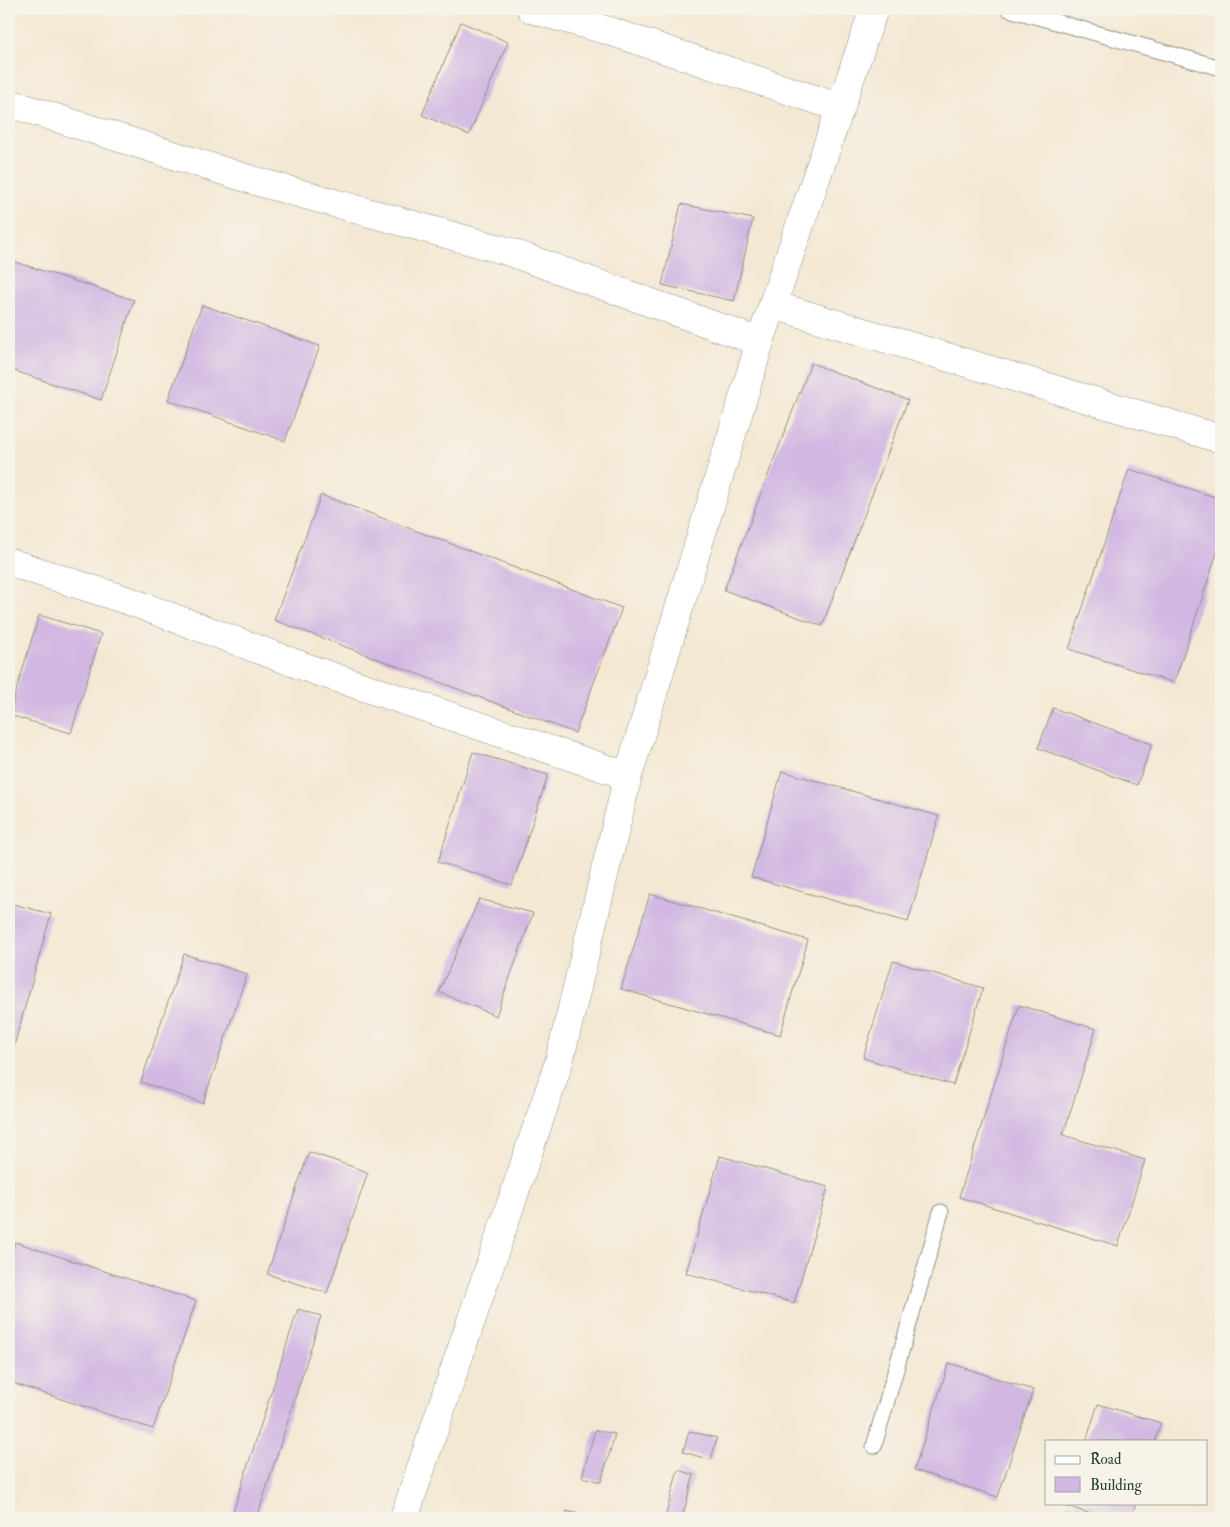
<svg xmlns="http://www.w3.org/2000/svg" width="1230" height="1527" viewBox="0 0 1230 1527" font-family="'IM FELL Double Pica',serif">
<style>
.building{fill:#d1b7e2}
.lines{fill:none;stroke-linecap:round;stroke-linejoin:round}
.lane-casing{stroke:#8a9284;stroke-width:17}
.street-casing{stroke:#8a9284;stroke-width:29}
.lane{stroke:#fff;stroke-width:15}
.street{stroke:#fff;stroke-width:28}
</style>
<rect width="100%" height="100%" fill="#f7f3e8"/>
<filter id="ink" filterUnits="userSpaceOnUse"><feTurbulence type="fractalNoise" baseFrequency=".02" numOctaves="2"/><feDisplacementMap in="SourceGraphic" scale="10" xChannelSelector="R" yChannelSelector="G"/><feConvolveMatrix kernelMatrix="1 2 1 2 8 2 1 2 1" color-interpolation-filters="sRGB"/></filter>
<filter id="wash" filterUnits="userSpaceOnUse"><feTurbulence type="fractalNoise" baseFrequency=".0096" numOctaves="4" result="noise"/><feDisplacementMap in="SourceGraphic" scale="20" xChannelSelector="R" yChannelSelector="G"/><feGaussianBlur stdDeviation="1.12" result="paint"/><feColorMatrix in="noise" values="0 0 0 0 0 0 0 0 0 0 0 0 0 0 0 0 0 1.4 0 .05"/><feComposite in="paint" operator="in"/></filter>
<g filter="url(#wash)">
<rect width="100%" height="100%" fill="#f4e8d4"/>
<g id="blocks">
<path class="building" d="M461 22 508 42 469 135 422 115Z
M681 204 753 219 734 301 662 285Z
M9 260 134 300 101 400 9 369Z
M202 305 320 346 285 441 168 400Z
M811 363 908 400 822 626 724 590Z
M1129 469 1221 499V541L1174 683 1069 649Z
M321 495 622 608 575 733 274 620Z
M39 615 101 634 71 733 9 715Z
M1053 708 1152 744 1137 785 1038 748Z
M473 752 548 775 512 885 438 862Z
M782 771 939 816 908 922 751 877Z
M650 894 808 940 780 1035 621 989Z
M479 899 533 913 496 1016 439 992Z
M9 903 51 914 9 1064Z
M184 954 247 974 203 1103 141 1082Z
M893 961 983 988 953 1085 863 1058Z
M1019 1005 1096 1029 1063 1135 1145 1160 1118 1246 959 1197Z
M309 1152 368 1172 327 1293 267 1274Z
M720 1156 828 1187 794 1303 686 1273Z
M15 1242 196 1301 153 1429 9 1382V1262Z
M298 1309 321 1316 257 1518H231Z
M949 1363 1033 1390 998 1497 914 1470Z
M1098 1404 1161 1423 1155 1441H1086Z
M595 1430 615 1434 601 1482 582 1477Z
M689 1431 717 1438 711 1460 683 1452Z
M678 1470 694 1475 682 1518H665Z
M1067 1503H1136L1131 1518H1104L1066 1506Z
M567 1511 586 1516 585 1518H565Z"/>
</g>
</g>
<g filter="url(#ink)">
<use href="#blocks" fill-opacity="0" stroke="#8a9284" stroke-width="1"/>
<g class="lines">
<defs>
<path id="lane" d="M1009 9 1221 68
M874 1446 941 1212"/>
<path id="street" d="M531 9 609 31 841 108
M9 103 255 181 507 251 760 342
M773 305 1221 439
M9 562 129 601 316 671 628 776
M404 1518 559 1062 628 776 760 342 874 9"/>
</defs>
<use href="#lane" class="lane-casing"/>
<use href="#street" class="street-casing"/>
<use href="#lane" class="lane"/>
<use href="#street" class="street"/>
</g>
</g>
<rect width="1230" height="1527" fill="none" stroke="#f7f3e8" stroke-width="30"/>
<rect x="1045" y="1440" width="162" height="65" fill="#f7f3e8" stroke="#a1aaa0"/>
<rect x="1055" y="1456" width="25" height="8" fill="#ffffff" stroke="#a1aaa0"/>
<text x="1090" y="1464" font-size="15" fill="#1f3d34">Road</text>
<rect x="1055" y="1477" width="25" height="15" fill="#d1b7e2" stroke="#a1aaa0"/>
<text x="1090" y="1490" font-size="15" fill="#1f3d34">Building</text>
</svg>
